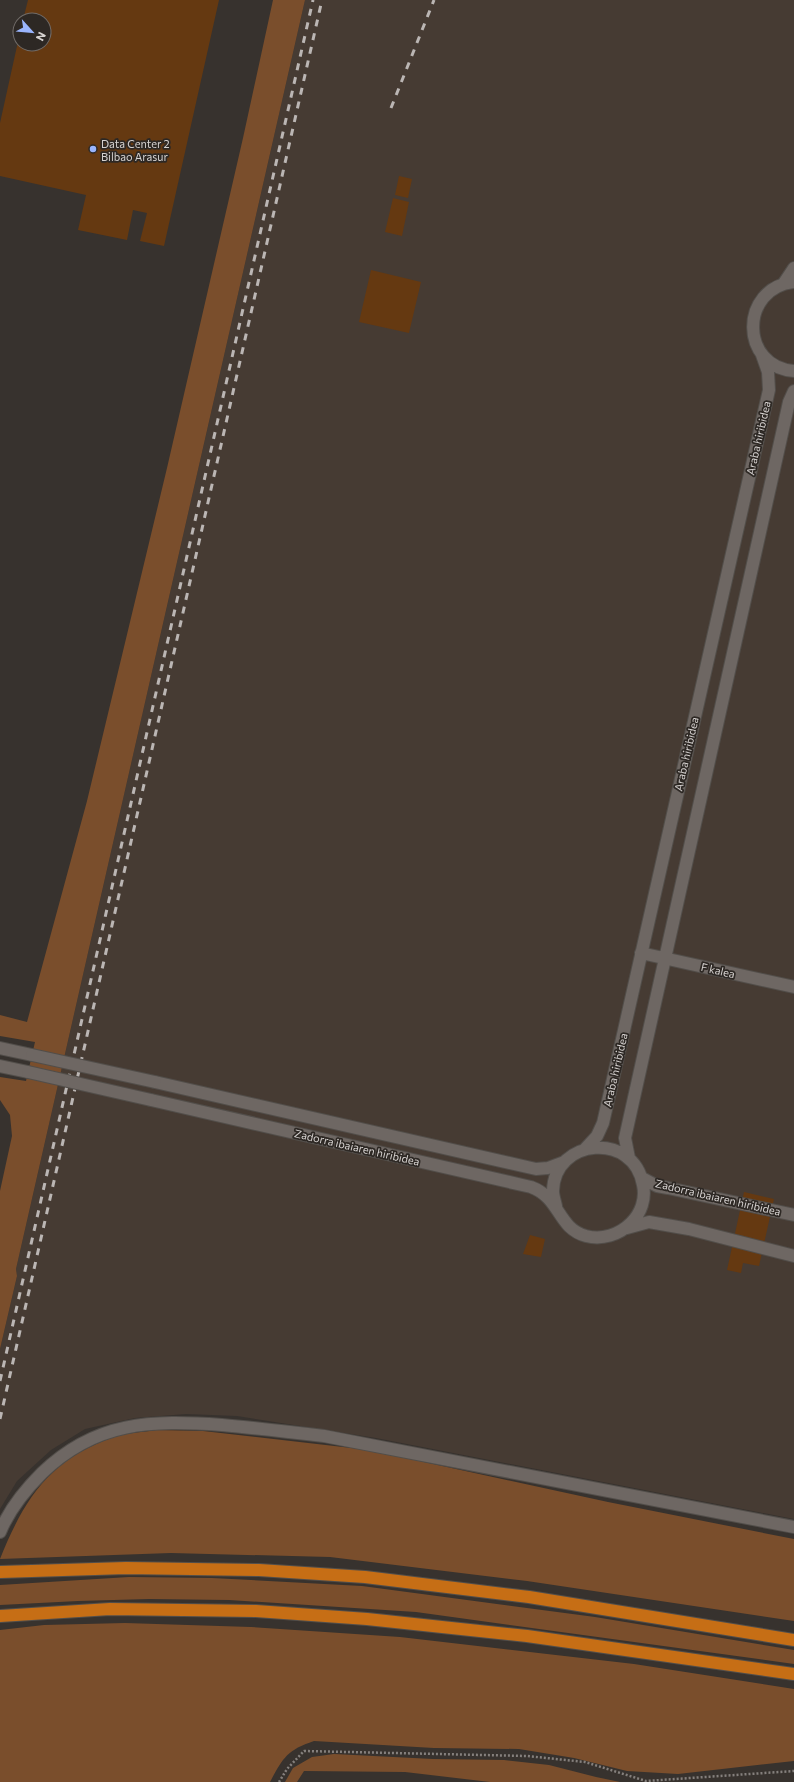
<svg xmlns="http://www.w3.org/2000/svg" width="794" height="1782" viewBox="0 0 794 1782" font-family="Commissioner,sans-serif">
<style>
.built{fill:#463b33}
.green{fill:#7a4e2c}
.building{fill:#653911}
.lines{fill:none;stroke-linecap:round;stroke-linejoin:round}
.minor-casing{stroke:#524e4a;stroke-width:14}
.highway-casing{stroke:#524e4a;stroke-width:14}
.path{stroke:#85807d;stroke-width:2.5;stroke-dasharray:2 2;stroke-linecap:butt}
.minor{stroke:#6e6763;stroke-width:12}
.highway{stroke:#c66e15;stroke-width:12}
.rail{stroke:#bbb6b4;stroke-width:3;stroke-dasharray:7 7;stroke-linecap:butt}
.minor-bridge-casing{stroke:#524e4a;stroke-width:14;stroke-linecap:butt}
.minor-bridge{stroke:#6e6763;stroke-width:12}
.poi-dot{fill:#9ab5fd;stroke:#2d2824;stroke-width:1.5}
.labels{text-anchor:middle;dominant-baseline:central;stroke-width:3.5;stroke-linejoin:round;paint-order:stroke}
.poi-label{font-size:11px;fill:#d6d2d0;stroke:#2d2824;text-anchor:start}
.street-label{font-size:11px;fill:#d6d2d0;stroke:#2d2824}
</style>
<rect width="100%" height="100%" fill="#37322e"/>
<path class="built" d="M305 0H794V1519L376 1438 237 1416 186 1414 135 1418 85 1429 51 1450 17 1481 0 1509V1349L17 1276 16 1269Z"/>
<path class="green" d="M273 0H305L16 1269 17 1276 0 1349V1191L12 1136 10 1115 0 1100V1077L26 1081 35 1042 0 1036V1015L27 1022 87 801 167 468 243 138Z
M156 1430 203 1431 369 1450 608 1502 794 1539V1621L527 1581 330 1557 171 1553 0 1559C24 1499 50 1459 114 1437 127 1433 143 1432 156 1430Z
M129 1577 212 1578 362 1586 595 1617 794 1650V1664L416 1612 229 1600 149 1599 78 1601 0 1605V1585Z
M125 1623 251 1627 400 1637 634 1664 794 1689V1761L678 1774 627 1771 574 1758 519 1749 434 1748 314 1741C287 1750 283 1758 270 1782H0V1630L44 1625Z
M334 1754 433 1759 504 1760 549 1765 596 1777 620 1782H490L405 1772 304 1771 297 1782H285L293 1768 312 1757Z"/>
<path class="building" d="M28 0H219L164 246 140 241 147 213 133 210 127 240 78 230 86 195 0 176V123L19 37 20 44H44V20H23Z
M399 176 412 179 408 198 395 195Z
M393 198 409 202 402 236 385 232Z
M371 270 421 282 409 333 359 322Z
M744 1192 774 1199 759 1266 743 1263 741 1273 727 1270Z
M530 1235 545 1239 541 1257 523 1254Z"/>
<g class="lines">
<defs>
<path id="minor" d="M794 282C739 288 740 367 794 371
M784 283 794 268
M641 953 794 987
M0 1048 32 1055
M0 1066 28 1072
M155 1082 536 1169 548 1168 564 1162
M151 1100 531 1187C561 1198 557 1228 586 1236 602 1240 619 1235 631 1223 641 1213 646 1199 643 1185 634 1131 554 1138 553 1191 553 1196 555 1201 556 1206
M585 1149 597 1136 603 1123 769 390 768 372 762 355
M629 1158 625 1138 789 402 794 391
M642 1178 657 1186 668 1188 794 1215
M627 1228 649 1222 689 1229 794 1256
M0 1532C9 1510 25 1490 42 1473 96 1421 151 1420 222 1425 256 1428 290 1432 324 1436L794 1527"/>
<path id="highway" d="M0 1572 126 1568 259 1570 365 1577 529 1597 794 1640
M0 1616 110 1609 256 1611 367 1619 527 1636 794 1674"/>
</defs>
<use href="#minor" class="minor-casing"/>
<use href="#highway" class="highway-casing"/>
<path class="path" d="M279 1782 287 1769 304 1751 527 1756 585 1762 646 1781 794 1771"/>
<use href="#minor" class="minor"/>
<use href="#highway" class="highway"/>
<path class="rail" d="M391 108 434 0
M0 1381 313 0
M0 1419 322 0"/>
<defs>
<path id="minor-bridge" d="M32 1055 155 1082
M28 1072 151 1100"/>
</defs>
<use href="#minor-bridge" class="minor-bridge-casing"/>
<use href="#minor-bridge" class="minor-bridge"/>
</g>
<circle class="poi-dot" cx="93" cy="149" r="4"/>
<g class="labels">
<g class="poi-label">
<text x="101" y="143">Data Center 2<tspan x="101" dy="13">Bilbao Arasur</tspan></text>
</g>
<g class="street-label">
<text transform="translate(758 438) rotate(-77)">Araba hiribidea</text>
<text transform="translate(686 754) rotate(-77)">Araba hiribidea</text>
<text transform="translate(718 970) rotate(13)">F kalea</text>
<text transform="translate(615 1070) rotate(-77)">Araba hiribidea</text>
<text transform="translate(357 1147) rotate(13)">Zadorra ibaiaren hiribidea</text>
<text transform="translate(718 1197) rotate(13)">Zadorra ibaiaren hiribidea</text>
</g>
</g>
<g transform="translate(32 32) rotate(117)"><circle r="19" fill="#2d2824" stroke="#716c69"/>
<path d="M0-3L7 15L0 10L-7 15Z" fill="#9ab5fd"/>
<text y="-6" font-size="11" font-weight="bold" text-anchor="middle" fill="#d6d2d0">N</text>
</g>
</svg>
